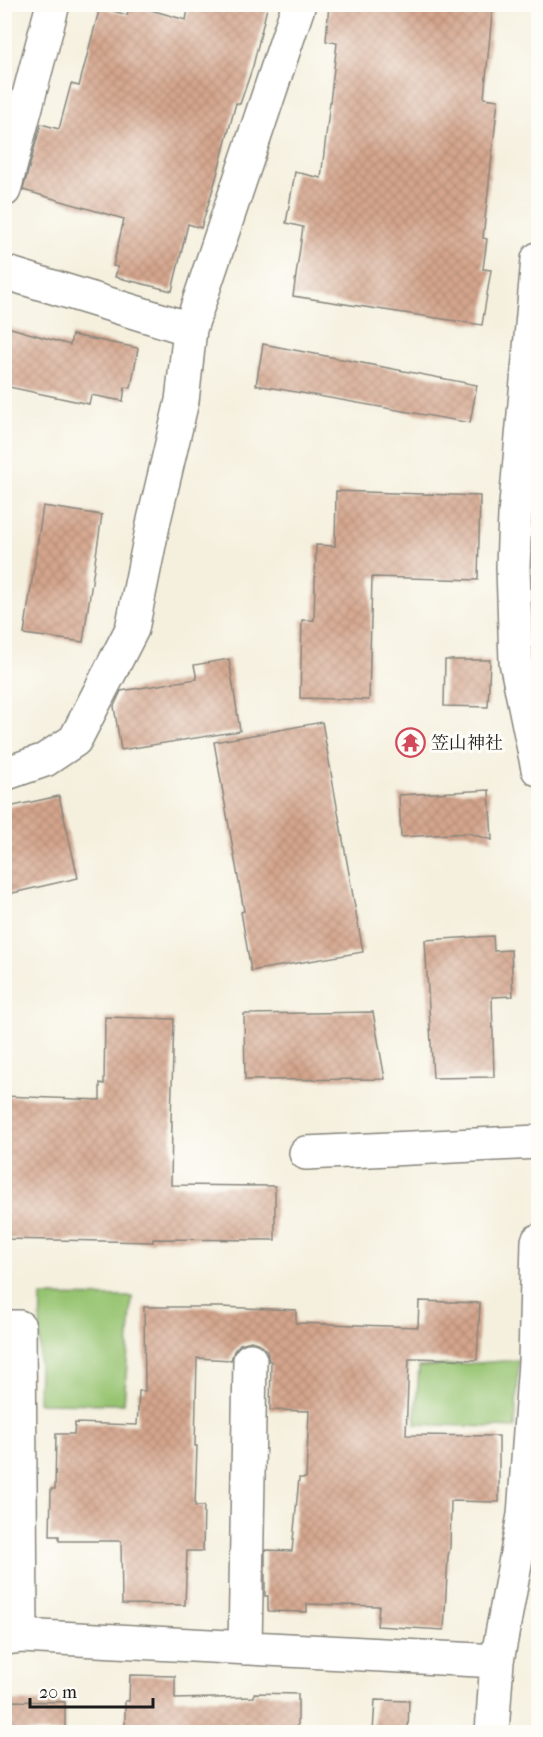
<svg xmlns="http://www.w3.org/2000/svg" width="543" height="1737" viewBox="0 0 543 1737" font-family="'IM FELL French Canon','Noto Serif JP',serif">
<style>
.green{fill:#97c471;stroke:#5a7046;stroke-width:1.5}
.building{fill:url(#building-cross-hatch)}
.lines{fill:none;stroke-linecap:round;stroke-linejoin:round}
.street-casing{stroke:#88867d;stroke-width:36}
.street{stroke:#fff;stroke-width:33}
.labels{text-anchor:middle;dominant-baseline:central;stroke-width:6;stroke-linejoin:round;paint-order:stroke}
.poi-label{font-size:18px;fill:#1c1c1c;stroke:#fdfcf7;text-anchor:start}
</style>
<defs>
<pattern id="building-cross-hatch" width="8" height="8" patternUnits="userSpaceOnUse" patternTransform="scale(1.5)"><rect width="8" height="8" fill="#d4a58c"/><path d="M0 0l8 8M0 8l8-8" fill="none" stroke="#b58d78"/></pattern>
</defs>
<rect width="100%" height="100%" fill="#fdfcf7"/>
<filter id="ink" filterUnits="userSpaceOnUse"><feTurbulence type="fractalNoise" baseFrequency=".0167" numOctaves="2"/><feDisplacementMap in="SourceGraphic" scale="12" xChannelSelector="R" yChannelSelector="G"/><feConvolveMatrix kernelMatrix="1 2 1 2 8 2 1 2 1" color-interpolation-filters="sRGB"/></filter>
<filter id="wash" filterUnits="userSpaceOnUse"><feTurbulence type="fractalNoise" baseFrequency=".008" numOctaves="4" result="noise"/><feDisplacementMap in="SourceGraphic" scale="24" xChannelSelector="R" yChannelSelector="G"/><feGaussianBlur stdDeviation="1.35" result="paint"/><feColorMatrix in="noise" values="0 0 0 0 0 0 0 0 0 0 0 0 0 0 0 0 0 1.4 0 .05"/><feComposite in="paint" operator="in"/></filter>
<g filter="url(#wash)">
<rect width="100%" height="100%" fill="#f5f0de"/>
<path class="green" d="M41 1296 132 1297 124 1404 38 1403Z
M519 1360 515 1428 415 1424 419 1367Z"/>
<g id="blocks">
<path class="building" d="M130 4 186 20 189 4H268L253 66 240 104 236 103 215 182 201 228 188 224 172 291 115 277 118 267 113 266 124 219 23 190 41 124 59 129 71 84 79 86 100 7 127 15Z
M329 4H493L484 98 498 100 483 238 487 239 483 269 491 270 482 325 293 296 303 227 286 223 295 172 321 178 337 43 326 41Z
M4 326 70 345 72 335 138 348 131 388 125 387 123 401 91 395 89 404 4 386Z
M263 344 477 385 470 423 256 385Z
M336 491 480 496 478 580 372 577 369 700 300 698 302 620H314L316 545 335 546Z
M43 506 102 515 83 642 24 634Z
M229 659 240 731 121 750 114 706 121 691 197 679 194 665Z
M445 660H490L488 707 444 706Z
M322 722 363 952 251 971 241 912 244 911 214 742Z
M489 790 492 840 468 833 401 837 399 795Z
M59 796 78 878 4 895V808Z
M493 936 494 951 511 950 513 996 492 997 494 1077 433 1078 425 940Z
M373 1012 385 1079 245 1080 244 1014Z
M105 1017 174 1019 171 1121H172L171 1185 275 1186V1240L153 1239V1242L4 1239V1096L100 1100V1083L104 1084Z
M419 1301 480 1303 477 1360 416 1358V1359H409L406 1435 499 1436V1502L451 1501 450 1548 448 1556 444 1630 377 1626 379 1606 307 1604V1612L268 1611V1596H265V1550L292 1551 299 1478H306L309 1411 270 1410 271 1361H269L267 1351 260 1344 251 1341 240 1344 234 1351 231 1360 197 1358 195 1446H197L195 1506H204L203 1551H187L185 1605 122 1604 121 1541H59V1536H50L51 1489H55L56 1434H74L75 1423 137 1425 139 1391H145L144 1307H220L296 1310V1323L418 1327Z
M130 1675 175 1676V1699L254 1697V1693L298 1694V1732H125V1701H129Z
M375 1700 409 1701 408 1732H373Z
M4 1701 65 1702V1732H4Z"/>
</g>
</g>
<g filter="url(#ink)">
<use href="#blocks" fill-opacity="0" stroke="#88867d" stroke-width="1.5"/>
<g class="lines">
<defs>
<path id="street" d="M4 190 53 4
M538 259 515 515 513 567 516 662 538 769
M4 272 190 329 299 4
M4 774 45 760 75 740 132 629 154 520 182 401 190 329
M306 1153 538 1142
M4 1327H19L21 1636
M4 1638 21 1636 497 1661
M245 1648 250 1360
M492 1732 497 1661 524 1515 535 1362 538 1241"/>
</defs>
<use href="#street" class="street-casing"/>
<use href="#street" class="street"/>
</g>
</g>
<defs>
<symbol id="temple-ring" viewBox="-11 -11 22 22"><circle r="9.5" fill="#fdfcf7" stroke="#d1495b" stroke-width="1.5"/><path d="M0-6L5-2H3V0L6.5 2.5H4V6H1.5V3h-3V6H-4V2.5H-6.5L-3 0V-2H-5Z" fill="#d1495b"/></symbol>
</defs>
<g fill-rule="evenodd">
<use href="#temple-ring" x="394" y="726" width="33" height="33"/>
</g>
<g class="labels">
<g class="poi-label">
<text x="431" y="743">笠山神社</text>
</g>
</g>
<rect width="543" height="1737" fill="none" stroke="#fdfcf7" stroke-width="24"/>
<path d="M30 1698v9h123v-9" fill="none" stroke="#1c1c1c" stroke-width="3"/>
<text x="39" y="1698" font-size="18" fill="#1c1c1c" stroke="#fdfcf7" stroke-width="4.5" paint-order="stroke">20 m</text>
</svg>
